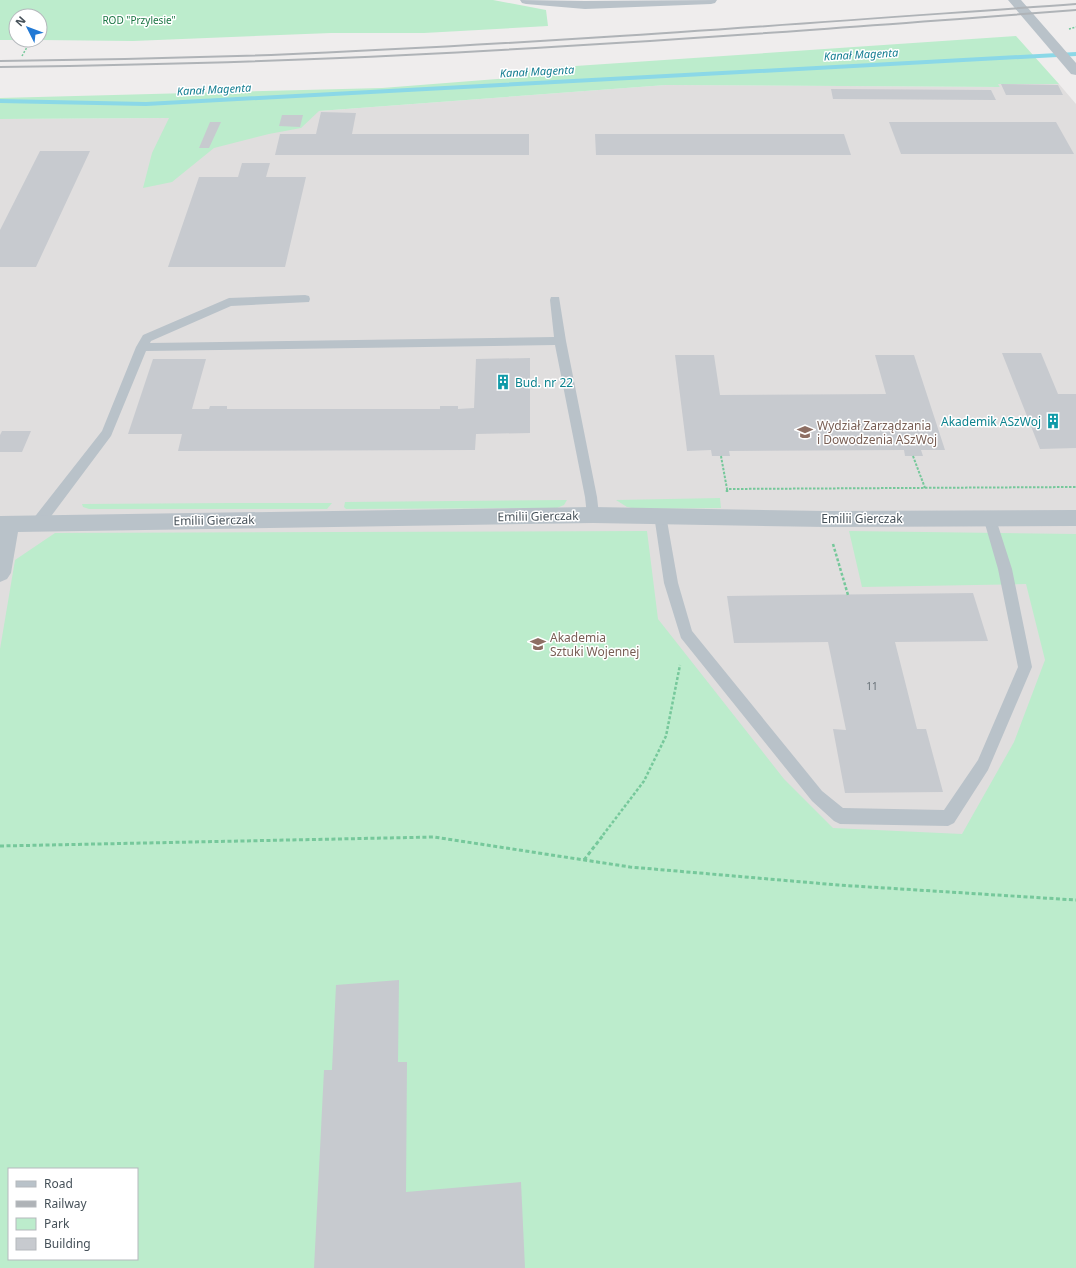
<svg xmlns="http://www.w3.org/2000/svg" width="1076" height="1268" viewBox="0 0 1076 1268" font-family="'Noto Sans',sans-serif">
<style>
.education{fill:#e0dede;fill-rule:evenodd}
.green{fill:#bceccc;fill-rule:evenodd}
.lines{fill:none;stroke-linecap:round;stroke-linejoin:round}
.stream{fill:#8bd8e7;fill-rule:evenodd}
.building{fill:#c7cacf}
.path-far3{stroke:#76c89b;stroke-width:1.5;stroke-dasharray:2 1.5;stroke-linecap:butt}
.path-far2{stroke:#76c89b;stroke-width:2;stroke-dasharray:2.5 1.5;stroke-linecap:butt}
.path-far1{stroke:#76c89b;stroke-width:2.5;stroke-dasharray:3 2;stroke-linecap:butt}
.path{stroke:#76c89b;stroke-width:3;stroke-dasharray:4 2.5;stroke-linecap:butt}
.service{fill:#b9c2c9;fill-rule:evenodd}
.minor{fill:#b9c2c9;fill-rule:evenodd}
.rail{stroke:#afb3b7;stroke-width:2}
.labels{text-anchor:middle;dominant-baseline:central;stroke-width:3;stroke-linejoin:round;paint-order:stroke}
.far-park-label{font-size:10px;fill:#1b7644;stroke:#fff}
.number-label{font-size:10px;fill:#666f76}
.far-water-label{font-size:11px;font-style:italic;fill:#137d91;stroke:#fff}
.culture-label{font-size:12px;fill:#0d838f;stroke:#fff;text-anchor:start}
.education-label{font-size:12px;fill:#785e54;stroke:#fff;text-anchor:start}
.street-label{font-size:12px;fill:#465159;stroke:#fff}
</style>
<rect width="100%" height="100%" fill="#efeded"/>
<path class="education" d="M997 84H1059L1076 104V1268H0V119L170 118 319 111 666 85 1000 87ZM9 1169H137V1259H9Z"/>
<path class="green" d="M0 0H493L546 10 548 26 424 33H331L133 41 40 40V16H16V40H0Z
M1016 36 1059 84H998L1000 87 666 85 319 111 301 128 269 134 214 148 172 182 143 188 152 153 169 118 0 119V98L382 88 524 77 531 69Z
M720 498 721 508 637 509 627 507 616 500Z
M567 500 564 505 557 508 346 509 344 507 345 502Z
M231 503H332L327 509H89L83 507 82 504Z
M647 531 658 619 784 779 833 828 962 834 1014 742 1045 660 1026 584 862 587 849 531 1076 534V1268H0V649L15 560 55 533ZM9 1169H137V1259H9Z"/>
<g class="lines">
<path class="stream" d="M1076 52V56L146 106 0 103V99L146 102Z"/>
</g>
<path class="building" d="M1001 84 1058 85 1063 95H1006Z
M831 89 991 90 996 100 833 99Z
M321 112 356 113 352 134H529V155H275L280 134H316Z
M282 115H303L300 127 279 126Z
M210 122H221L209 148H199Z
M889 122H1056L1074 154H901Z
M595 134H844L851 155H596Z
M40 151H90L36 267H0V230Z
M242 163H270L266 177H306L285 267H168L199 177H238Z
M1002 353H1041L1058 394H1076V448L1040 449Z
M675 355H714L720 395 886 394 875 355H914L945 450H921L923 456H905L904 450 729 451 730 456H712L711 450 687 451Z
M530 358V433L476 434 475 450 178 451 182 434H128L153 359H206L192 409H209L210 406H227V409H440V406H458V409L474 408 476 359Z
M2 431H31L22 452H0V435Z
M973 593 988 641 895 642 917 729H926L943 792 845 793 833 729 846 730 828 642 734 643 727 596Z
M399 980 398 1062H407L406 1192 521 1182 525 1268H314L324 1070H332L336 985Z"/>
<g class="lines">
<path class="path-far3" d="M1069 29 1076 27
M22 56 30 42"/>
<path class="path-far2" d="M721 456 727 489
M913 456 925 488
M727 491V489L1076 487"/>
<path class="path-far1" d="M727 490V492
M833 544 848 595
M603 835 644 781 666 736 680 665"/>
<path class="path" d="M0 846 434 837 630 867 838 885 1076 900
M584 860 604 834"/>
<path class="service" d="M305 295 309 296 310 299 309 302 231 306 151 341 150 343 554 337 550 300 551 297H559L566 341 597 497 599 515 598 519 593 520 588 519 587 515 585 497 555 345 146 351 111 436 43 527 38 528 33 527 32 523 33 519 102 431 136 347 143 335 229 298Z
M660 510 665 511 666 515 678 583 692 631 822 791 843 808 944 810 978 760 1018 667 998 569 983 517 984 513 989 512 994 513 1012 569 1032 667 988 770 954 823 948 826 840 824 834 821 812 801 681 638 664 583 654 515 655 511Z"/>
<path class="minor" d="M520 0 585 1 717 0 715 3 711 4 585 9 526 4 522 3Z
M1008 0H1021L1076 63V75L1071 74Z
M593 507 826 511 1076 510V526L826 527 593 523 18 532 11 573 7 579 0 582V516Z"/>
<path class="rail" d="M0 61C90 60 181 58 271 55 539 44 808 23 1076 4
M0 67C135 65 271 62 406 55 630 44 853 27 1076 10"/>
</g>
<defs>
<symbol id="building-bare" viewBox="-9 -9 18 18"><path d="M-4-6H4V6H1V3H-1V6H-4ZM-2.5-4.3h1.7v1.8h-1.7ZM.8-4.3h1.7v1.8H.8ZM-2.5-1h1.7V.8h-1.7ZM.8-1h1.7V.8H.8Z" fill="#0f9aa8" stroke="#fff" stroke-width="2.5" paint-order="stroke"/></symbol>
<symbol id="university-bare" viewBox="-9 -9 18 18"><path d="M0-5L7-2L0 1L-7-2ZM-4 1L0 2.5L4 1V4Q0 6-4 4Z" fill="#8d6e63" stroke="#fff" stroke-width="2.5" paint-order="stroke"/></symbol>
</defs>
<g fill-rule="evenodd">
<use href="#building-bare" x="492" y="371" width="22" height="22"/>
<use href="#building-bare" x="1042" y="410" width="22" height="22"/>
<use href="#university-bare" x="794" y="421" width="22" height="22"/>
<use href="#university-bare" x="527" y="633" width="22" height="22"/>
</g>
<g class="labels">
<g class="far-park-label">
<text x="139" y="20">ROD "Przylesie"</text>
</g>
<g class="number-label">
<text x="872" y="686">11</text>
</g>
<g class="far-water-label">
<text transform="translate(861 54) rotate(-3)">Kanał Magenta</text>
<text transform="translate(537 71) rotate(-3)">Kanał Magenta</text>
<text transform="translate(214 89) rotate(-3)">Kanał Magenta</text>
</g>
<g class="culture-label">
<text x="515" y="382">Bud. nr 22</text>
<text x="1041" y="421" text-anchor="end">Akademik ASzWoj</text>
</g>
<g class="education-label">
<text x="817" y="425">Wydział Zarządzania<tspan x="817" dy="14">i Dowodzenia ASzWoj</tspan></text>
<text x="550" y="637">Akademia<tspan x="550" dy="14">Sztuki Wojennej</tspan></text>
</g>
<g class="street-label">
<text transform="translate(538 516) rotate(-1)">Emilii Gierczak</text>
<text x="862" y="518">Emilii Gierczak</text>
<text transform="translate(214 520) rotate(-1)">Emilii Gierczak</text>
</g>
</g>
<rect x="8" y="1168" width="130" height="92" fill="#ffffff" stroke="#b5b9bd"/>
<rect x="16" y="1181" width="20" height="6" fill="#b9c2c9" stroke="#b5b9bd"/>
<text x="44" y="1188" font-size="12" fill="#465159">Road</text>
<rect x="16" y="1201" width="20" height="6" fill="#afb3b7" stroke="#b5b9bd"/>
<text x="44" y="1208" font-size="12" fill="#465159">Railway</text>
<rect x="16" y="1218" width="20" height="12" fill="#bceccc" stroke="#b5b9bd"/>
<text x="44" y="1228" font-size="12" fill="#465159">Park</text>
<rect x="16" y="1238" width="20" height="12" fill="#c7cacf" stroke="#b5b9bd"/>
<text x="44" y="1248" font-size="12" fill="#465159">Building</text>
<g transform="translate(28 28) rotate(312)"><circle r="19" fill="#ffffff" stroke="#b5b9bd"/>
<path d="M0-3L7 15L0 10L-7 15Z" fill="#2279d4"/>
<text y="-6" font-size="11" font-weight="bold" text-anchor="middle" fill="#465159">N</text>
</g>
</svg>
